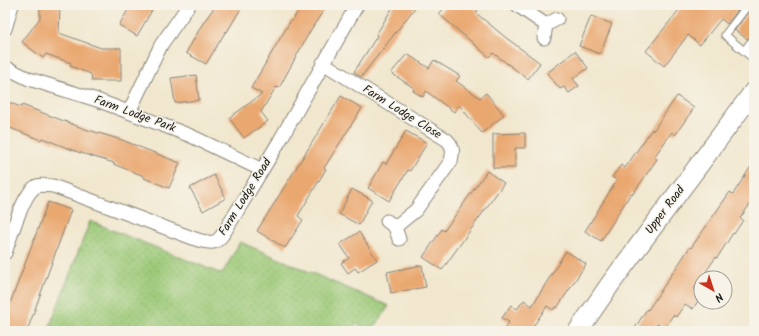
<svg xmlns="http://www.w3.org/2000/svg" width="759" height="336" viewBox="0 0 759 336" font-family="Kalam,sans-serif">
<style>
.grass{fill:url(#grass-dots);stroke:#5c724a}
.building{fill:#eaa871}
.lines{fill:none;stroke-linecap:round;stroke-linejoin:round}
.lane-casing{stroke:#868275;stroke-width:9}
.street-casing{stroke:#868275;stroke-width:15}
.secondary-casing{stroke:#868275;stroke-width:21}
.lane{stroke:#fff;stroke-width:7}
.street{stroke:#fff;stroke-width:13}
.secondary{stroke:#fff;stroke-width:19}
.labels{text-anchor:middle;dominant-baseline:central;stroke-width:3;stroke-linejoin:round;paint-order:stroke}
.street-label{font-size:12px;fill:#1c1c1c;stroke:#f7f3e8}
</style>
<defs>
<pattern id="grass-dots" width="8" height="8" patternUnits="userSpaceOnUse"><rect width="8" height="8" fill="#9bc977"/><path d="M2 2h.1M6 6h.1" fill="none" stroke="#85ac66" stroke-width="1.8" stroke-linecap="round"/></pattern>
</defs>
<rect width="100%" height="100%" fill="#f7f3e8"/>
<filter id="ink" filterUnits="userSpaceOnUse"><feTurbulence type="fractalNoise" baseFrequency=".025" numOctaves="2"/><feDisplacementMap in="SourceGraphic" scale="8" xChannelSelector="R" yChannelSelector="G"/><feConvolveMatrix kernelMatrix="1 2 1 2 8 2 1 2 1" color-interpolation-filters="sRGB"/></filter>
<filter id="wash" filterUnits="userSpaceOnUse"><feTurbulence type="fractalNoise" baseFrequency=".012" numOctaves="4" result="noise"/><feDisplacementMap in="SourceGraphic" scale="16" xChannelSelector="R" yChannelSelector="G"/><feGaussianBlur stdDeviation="0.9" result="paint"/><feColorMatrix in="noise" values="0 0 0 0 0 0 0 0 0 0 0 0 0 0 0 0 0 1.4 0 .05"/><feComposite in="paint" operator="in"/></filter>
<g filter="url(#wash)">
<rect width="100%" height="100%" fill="#f1e7ce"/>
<path class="grass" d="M90 221 222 274 240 242 389 306 372 331 356 324 352 331H48Z"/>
<g id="blocks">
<path class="building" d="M40 5H60L59 33 101 48H121V81H92L91 74 70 66 71 63 46 54 43 58 22 42 40 18Z
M131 5H155L137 36 119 25Z
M216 5H243L227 32 226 31 206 64 186 53 203 23Z
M302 5H327L310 31 279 88 276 87 261 112 268 121 244 138 229 118 262 94 251 88 291 20 292 21Z
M394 5H417L361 77 354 72 377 36 376 35Z
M447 5H471L478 11 476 13 505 37 540 63 528 79 493 53 489 57 439 14Z
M683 5H742L727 24 721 19 700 45 688 35 664 66 646 51Z
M753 5H754V38L750 37 747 39 735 30Z
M591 16 612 24 600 54 579 46Z
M575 51 588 68 573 79 579 86 569 93 564 87 560 89 547 73Z
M407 54 429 68 434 60 460 76 456 81 480 98 486 93 504 115 482 133 459 105 454 112 426 91 423 97 413 91 414 88 391 73Z
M196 75 199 100 175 103 171 78Z
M341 96 362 108 324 168 326 169 298 216 303 220 285 248 257 231Z
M677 96 694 108 675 135 672 132 654 157 657 159 633 194 631 193 601 241 585 231 617 180 612 177 621 165 625 168 652 129 653 131Z
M5 101 21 107 22 105 85 129 122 140 180 163 169 188 144 178V176L113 164 114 163 78 152 42 138 41 140 5 126Z
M406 131 427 143 410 171 408 170 389 201 368 188 383 162 386 164Z
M525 133V148H515V168H493V134Z
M754 162V199L740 218 743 220 734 234 733 233 717 258 716 257 694 289 701 293V296L693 309 685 304 676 317 673 315 665 328 657 324 653 331H633L647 309 648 310 690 247 691 248 730 192 733 194Z
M487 171 504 183 442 270 423 257 442 229 444 231Z
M214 175 226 198 203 211 190 188Z
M352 189 372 200 359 225 339 214Z
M48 202 71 210 27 331H5V317Z
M359 232 377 260 358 272 355 268 348 273 341 263 349 258 340 244Z
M566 251 586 264 557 308 555 307 553 310 547 306 530 331H503L509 322 502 318 511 305 517 309 524 300 532 306Z
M422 265 426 287 391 293 387 272Z"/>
</g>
</g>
<g filter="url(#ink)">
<use href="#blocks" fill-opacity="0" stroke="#868275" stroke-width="1"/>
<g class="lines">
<defs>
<path id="lane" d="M751 42 744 51 754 59
M744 51 725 35 748 5"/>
<path id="street" d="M517 5 546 25
M5 29 12 5
M544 38 546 25 557 19
M323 63 447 140C454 147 453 152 451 161L416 210 395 227
M5 67 29 79 97 100 191 136 262 170
M129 112 161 45 189 5
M387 221 395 227 399 239
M5 253C10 239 23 192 37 186 42 184 48 186 53 186L198 240C213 244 217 244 225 231L279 142 357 5"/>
<path id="secondary" d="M578 331 611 283 754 91"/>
</defs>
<use href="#lane" class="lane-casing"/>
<use href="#street" class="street-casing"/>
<use href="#secondary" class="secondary-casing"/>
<use href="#lane" class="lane"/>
<use href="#street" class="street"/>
<use href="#secondary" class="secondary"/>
</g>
</g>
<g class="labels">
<g class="street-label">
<text transform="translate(402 112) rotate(32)">Farm Lodge Close</text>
<text transform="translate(135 114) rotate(20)">Farm Lodge Park</text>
<text transform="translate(245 197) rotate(-58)">Farm Lodge Road</text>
<text transform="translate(665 210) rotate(-53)">Upper Road</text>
</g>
</g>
<rect width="759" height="336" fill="none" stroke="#f7f3e8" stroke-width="20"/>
<g transform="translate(713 290) rotate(141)"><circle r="19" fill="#f7f3e8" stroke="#9f9d96"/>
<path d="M0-3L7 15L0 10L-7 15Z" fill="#c8321e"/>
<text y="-6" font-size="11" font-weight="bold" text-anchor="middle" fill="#1c1c1c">N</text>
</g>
</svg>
